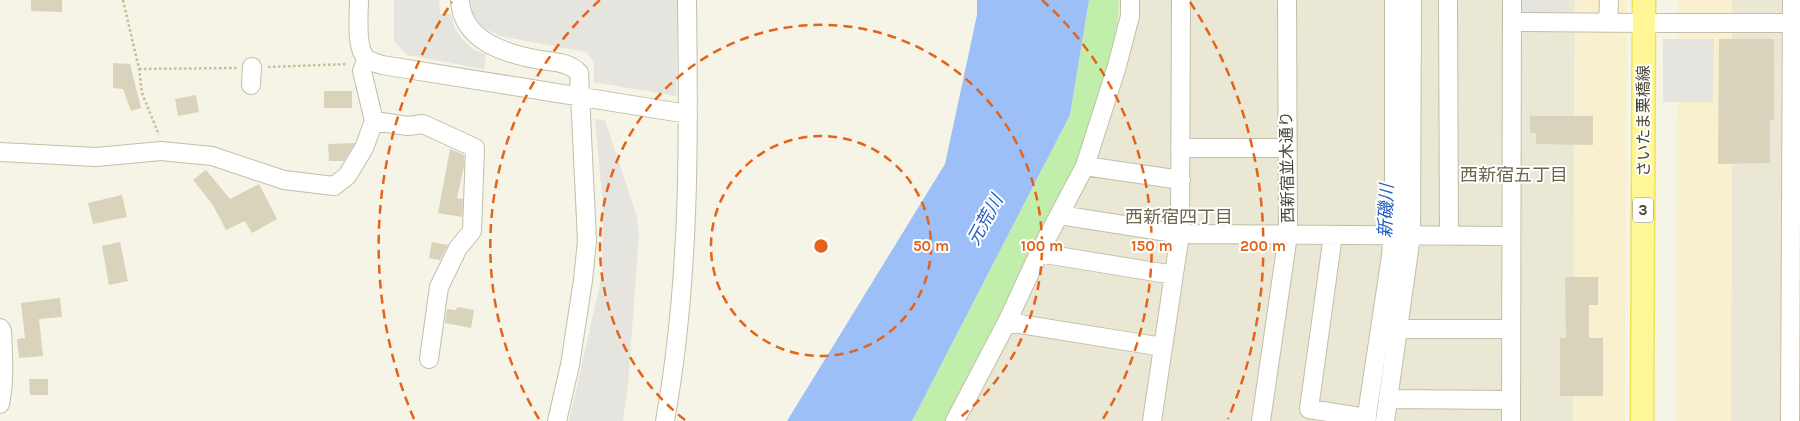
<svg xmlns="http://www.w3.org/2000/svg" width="1800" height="421" viewBox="0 0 1800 421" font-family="Karla,'Noto Sans JP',sans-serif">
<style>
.residential{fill:#eae7d4}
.commercial{fill:#f9f0cf}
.green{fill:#c2eeab}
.parking{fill:#e6e4df}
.water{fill:#9cbff8}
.building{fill:#d8d3ba}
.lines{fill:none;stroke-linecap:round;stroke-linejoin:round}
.minor-casing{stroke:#c2bea8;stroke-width:20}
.major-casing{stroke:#f1e358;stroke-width:25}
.path{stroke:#c5be97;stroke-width:2.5;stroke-dasharray:2.5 2.5;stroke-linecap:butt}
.minor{stroke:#fff;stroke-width:18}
.major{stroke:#fff795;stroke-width:22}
.ring{fill:none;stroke:#e46318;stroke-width:2.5;stroke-dasharray:9 6}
.labels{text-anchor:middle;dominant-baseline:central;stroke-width:4;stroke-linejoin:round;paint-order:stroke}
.shield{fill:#fff;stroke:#807d72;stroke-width:1}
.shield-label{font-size:15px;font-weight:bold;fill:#494535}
.street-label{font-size:16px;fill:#494535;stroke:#fff}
.neighbourhood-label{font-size:18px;fill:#6d664b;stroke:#fff}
.water-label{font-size:18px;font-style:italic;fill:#215cc1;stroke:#fff}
.centre{fill:#e46318;stroke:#fff;stroke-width:2.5}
.ring-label{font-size:15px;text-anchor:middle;font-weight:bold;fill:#e46318;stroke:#fff;stroke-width:4;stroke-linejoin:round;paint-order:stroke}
</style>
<rect width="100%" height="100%" fill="#f5f4e6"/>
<path class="residential" d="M1119 0H1575L1573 421H945L1094 130 1117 25Z
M1732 0H1800V421H1731Z"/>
<path class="commercial" d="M1575 0H1627L1625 421H1573Z
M1678 0H1732L1731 421H1675Z"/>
<path class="green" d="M1089 0H1119L1117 25 1094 130 945 421H912L1070 115Z"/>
<path class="parking" d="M394 0H439L440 14H451L455 29 464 41 474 50 486 54 484 69 407 55 394 41Z
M471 0H678L676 96 594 82V62L586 52 500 36 481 26 472 11Z
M1512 0H1567L1568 17H1512Z
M1663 39H1714L1713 102H1663Z
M595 119 605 120 636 214 639 232 628 384 623 421H569L599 289 602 272 603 206Z"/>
<path class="water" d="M977 0H1089L1070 115 912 421H787L945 164 977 15Z"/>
<path class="building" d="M31 0H62V12L31 11Z
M1719 39H1774V120H1770V163L1718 164Z
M113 63 130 64 141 108 131 111 123 89 113 88Z
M324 91H352V108H324Z
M196 95 199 112 178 116 175 99Z
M1530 116H1593V145L1536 144V133H1530Z
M355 143 344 161H329L328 144Z
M450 149 464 155V166L457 198 463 199 462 217 438 213Z
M206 170 230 199 259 184 277 219 252 233 245 221 226 230 213 205 193 180Z
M122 195 127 217 93 224 88 203Z
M120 242 128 281 109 285 102 246Z
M432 242 448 245 440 260 429 258Z
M1565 277H1598V305H1589V338H1603V396H1560V338H1566Z
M60 298 62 317 39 319 43 356 19 358 17 339 25 338 21 303Z
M457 307 474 310 471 328 445 323 447 309 456 310Z
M29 379H48V395H30Z"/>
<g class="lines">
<defs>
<path id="minor" d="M359 0C359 15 355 49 367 59 371 62 377 63 382 65L688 114
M460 0C462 41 506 54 540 60 554 62 569 62 579 73L587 241 583 280 570 365 557 421
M1448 0 1449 236
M1512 22 1644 23
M1608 22 1609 0
M1658 23H1792
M251 85 252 67
M374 121 408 126 423 124 475 148 472 231 458 248 439 287 429 359
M1180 148H1287
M0 152 96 157 161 151 212 156 284 180 334 186 347 176 364 148 374 121 362 71 367 59
M1085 166 1181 180
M1060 215 1180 234 1511 236
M1333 235 1309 409 1367 418
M1039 253 1174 275
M1007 322 1163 347
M0 328 2 331C3 356 5 380 0 404
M1398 329H1511
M1388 399 1511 400
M665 421C690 282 689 141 687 0
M955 421 1007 322 1039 253 1085 166 1117 66 1130 16V0
M1152 421 1180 234 1181 0
M1261 421 1288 235 1287 0
M1366 421 1391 256 1394 221V0
M1385 421 1411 236 1412 0
M1511 421 1512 0
M1790 421 1792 0"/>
<path id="major" d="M1642 421 1644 0"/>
</defs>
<use href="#minor" class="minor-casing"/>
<use href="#major" class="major-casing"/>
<path class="path" d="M123 0 139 69 142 93 159 135
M268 67 348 64
M139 69 238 68"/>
<use href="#minor" class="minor"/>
<use href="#major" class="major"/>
</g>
<g class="ring">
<circle cx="821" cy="246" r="110"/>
<path d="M685 420A221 221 0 1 1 957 420"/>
<path d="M539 419A331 331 0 0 1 600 0M1042 0A331 331 0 0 1 1103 419"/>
<path d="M414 419A442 442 0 0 1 452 2M1190 2A442 442 0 0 1 1228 419"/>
</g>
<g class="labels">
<rect class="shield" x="1633" y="197.5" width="20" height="25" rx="4"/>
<g class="shield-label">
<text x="1643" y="210">3</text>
</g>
<g class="street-label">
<text transform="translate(1643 121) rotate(-90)">さいたま栗橋線</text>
<text transform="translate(1287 167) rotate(-91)">西新宿並木通り</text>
</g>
<g class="neighbourhood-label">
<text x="1514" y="175">西新宿五丁目</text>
<text x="1179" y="217">西新宿四丁目</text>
</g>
<g class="water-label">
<text transform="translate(1386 211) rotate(-88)">新磯川</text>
<text transform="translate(985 220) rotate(-61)">元荒川</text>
</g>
</g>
<circle cx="821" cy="246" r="8" class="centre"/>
<g class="ring-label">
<text x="931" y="251">50 m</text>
<text x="1042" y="251">100 m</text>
<text x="1152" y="251">150 m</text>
<text x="1263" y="251">200 m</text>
</g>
</svg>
